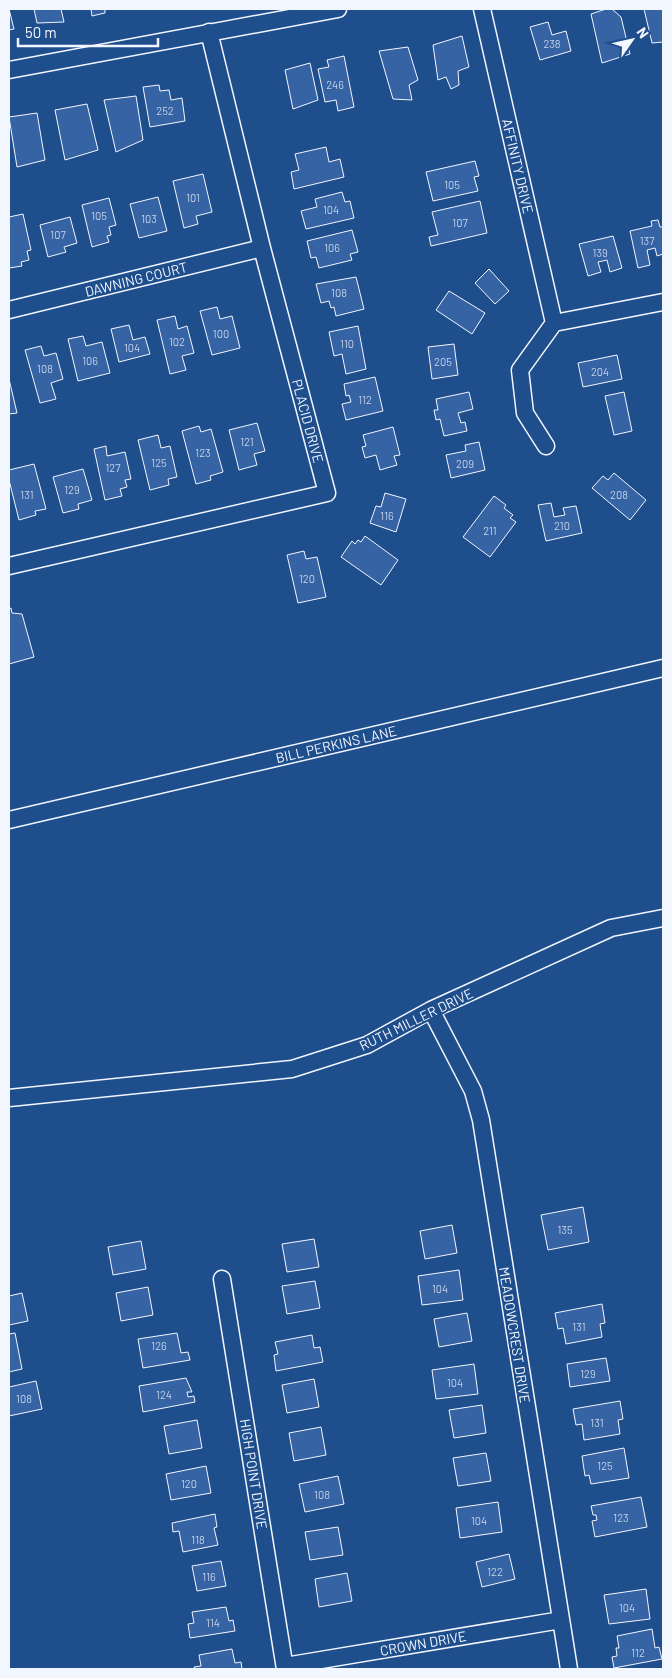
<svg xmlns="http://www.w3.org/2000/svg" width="672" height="1678" viewBox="0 0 672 1678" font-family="Barlow,sans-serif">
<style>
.building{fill:#3563a3;stroke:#f2f6ff}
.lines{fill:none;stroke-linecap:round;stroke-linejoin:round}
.street-casing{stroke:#f2f6ff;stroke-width:19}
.street{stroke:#1f4e8c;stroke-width:16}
.labels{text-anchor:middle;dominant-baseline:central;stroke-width:4;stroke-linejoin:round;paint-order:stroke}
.number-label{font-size:11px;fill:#c3d1e8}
.street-label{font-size:14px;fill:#f2f6ff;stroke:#1f4e8c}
</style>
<rect width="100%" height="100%" fill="#1f4e8c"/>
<path class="building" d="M9 9 14 29 9 30Z
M34 9H61L64 22 37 23Z
M91 9H105V13L92 16Z
M606 9H612L621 17 630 54 602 63 591 14Z
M644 9H663V42L652 43Z
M548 22 552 35 566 31 571 51 540 60 530 27Z
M462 36 469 67 458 71 459 85 451 89 446 77 438 80 433 45Z
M408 47 418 80 409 85 412 100 393 99 379 51Z
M344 56 354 107 338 111 336 100 325 102 318 69 329 67 327 60Z
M310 63 318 100 293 109 285 70Z
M159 85 160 91 169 90 171 100 182 98 185 121 150 127 143 87Z
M136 96 143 140 116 152 104 100Z
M87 104 98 150 65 160 55 110Z
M37 113 45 160 17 167 9 117Z
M326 147 329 162 340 159 344 177 294 189 291 172 299 170 295 154Z
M475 161 479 176 474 177 478 191 433 201 426 172Z
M203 174 212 212 196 216 198 224 184 228 173 181Z
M342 192 345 202 350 201 354 218 306 229 301 211 317 207 315 199Z
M158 197 167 231 139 238 130 204Z
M109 198 116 225 109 227 111 235 107 236 109 242 92 247 82 205Z
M480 201 487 233 431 246 429 237 438 235 432 212Z
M23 214 31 250 27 251 29 260 21 262 22 266 9 268V217Z
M70 217 77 243 64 247 66 252 48 257 40 225Z
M658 220 660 227H663V257V254L657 256 655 248 647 250 650 265 638 268 630 231 652 226 651 221Z
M352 230 358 252 350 254 352 260 319 268 316 257 311 258 307 241Z
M613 236 622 268 610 272 607 260 598 262 601 272 588 276 579 244Z
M489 269 509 291 495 304 475 283Z
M356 277 364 309 336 316 334 307 331 308 329 301 321 303 316 284Z
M449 291 485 313 472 334 436 310Z
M217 307 220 319 232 316 240 348 212 355 200 311Z
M175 316 178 329 187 326 194 353 182 356 186 370 170 374 157 320Z
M129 325 133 340 145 337 150 354 119 362 111 329Z
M358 326 366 369 346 374 342 354 334 356 329 332Z
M83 336 86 346 102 342 110 373 78 381 68 339Z
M454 344 458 375 432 379 428 347Z
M41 346 44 356 56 353 63 379 51 383 56 399 40 403 25 350Z
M617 355 622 379 583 387 578 363Z
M375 377 383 411 346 420 342 404 351 402 349 395 346 396 344 384Z
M9 379 17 413 9 414Z
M469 392 473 409 458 413 461 423 465 422 467 431 444 436 440 419 436 420 434 410H438L436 399Z
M624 392 632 431 614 435 605 396Z
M257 423 265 451 254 454 257 465 239 470 229 430Z
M199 426 201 432 211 429 223 472 210 476 211 480 196 484 182 431Z
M393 427 400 455 394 456 397 465 380 470 376 455 365 458 362 447 366 446 363 435Z
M158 435 161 448 170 446 177 477 168 479 169 485 150 490 138 440Z
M479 442 485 470 451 478 446 455 466 451 465 445Z
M106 446 107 456 125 452 131 479 125 480 127 487 120 489 122 496 105 500 94 449Z
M34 464 46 509 35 511 36 515 19 520 9 480V470Z
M83 469 92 500 78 504 79 509 63 513 53 477Z
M614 473 646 500 630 520 592 488 603 476 608 480Z
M385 493 406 499 396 532 370 523 376 506 381 507Z
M494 496 506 505 504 508 513 515 510 518 516 522 490 557 463 537Z
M551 503 554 517 565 515 563 508 576 506 582 533 546 541 538 505Z
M365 536 398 560 381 585 341 557 352 541 355 544 358 540 361 542Z
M304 551 306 559 317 557 326 597 298 603 287 555Z
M11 608 12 613 22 614 34 657 9 664V609Z
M583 1207 589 1242 548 1250 541 1215Z
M452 1225 457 1253 425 1259 420 1231Z
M314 1239 319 1267 287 1272 282 1244Z
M141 1241 146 1269 113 1275 108 1247Z
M459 1270 463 1300 422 1305 418 1276Z
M315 1281 320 1308 287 1314 282 1286Z
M148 1287 153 1315 121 1321 116 1293Z
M22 1293 28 1321 9 1325V1296Z
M602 1304 605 1323 600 1324 602 1337 566 1344 563 1328 558 1329 555 1313Z
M467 1313 472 1341 439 1347 434 1319Z
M15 1333 22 1369 9 1372V1334Z
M177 1333 181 1353 188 1352 190 1360 143 1368 138 1339Z
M312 1335 314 1348 320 1347 323 1362 276 1371 274 1355 278 1354 275 1342Z
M606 1358 610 1381 570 1387 567 1364Z
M474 1364 478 1394 436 1399 432 1370Z
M186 1378 192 1392H187L188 1397 194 1396 195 1402 143 1412 139 1386Z
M314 1379 319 1407 287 1413 282 1385Z
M36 1381 42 1409 9 1416V1387Z
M620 1401 623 1419 618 1420 620 1434 584 1440 582 1424 576 1425 573 1409Z
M482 1405 486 1433 454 1438 449 1410Z
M197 1420 202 1448 169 1454 164 1426Z
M321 1427 326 1455 294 1461 289 1433Z
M624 1448 629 1478 591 1484 589 1475 585 1476 582 1456Z
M486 1453 491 1481 458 1486 453 1458Z
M206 1466 211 1493 171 1500 166 1474Z
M338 1476 344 1504 305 1512 299 1484Z
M641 1497 647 1527 595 1537 592 1521 597 1520 596 1515H593L591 1506Z
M498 1502 502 1532 460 1538 456 1508Z
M215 1514 217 1527 214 1528 218 1545 183 1552 179 1531 173 1532 172 1523Z
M338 1527 343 1555 310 1560 305 1532Z
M509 1554 515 1579 482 1587 476 1562Z
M221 1561 226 1586 197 1591 192 1566Z
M347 1573 352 1601 319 1607 315 1579Z
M646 1589 650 1619 609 1624 604 1595Z
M226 1607 229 1621 233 1620 235 1631 190 1638 188 1624 194 1623 192 1612Z
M652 1629 655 1648 659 1647 662 1659 614 1668 612 1657 617 1656 616 1648H619L617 1636Z
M232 1649 235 1663 241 1662 242 1669H195L194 1667 201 1666 199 1655Z"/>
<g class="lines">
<defs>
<path id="street" d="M482 9 554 323
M9 70 338 9
M9 310 262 248
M546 446 525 413 520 370 554 323 663 302
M9 566 327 493 262 248 209 32
M9 820 663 668
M431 1010 473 1091 481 1120 569 1669
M9 1098 292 1069 367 1045 431 1010 611 928 663 918
M222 1279 285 1669
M285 1666 561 1620"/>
</defs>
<use href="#street" class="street-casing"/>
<use href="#street" class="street"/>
</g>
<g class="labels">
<g class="number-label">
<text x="552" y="43">238</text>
<text x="335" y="84">246</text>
<text x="165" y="110">252</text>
<text x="452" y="184">105</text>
<text x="193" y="197">101</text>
<text x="331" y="209">104</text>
<text x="99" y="215">105</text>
<text x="149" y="218">103</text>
<text x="460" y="222">107</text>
<text x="58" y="234">107</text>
<text x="647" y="240">137</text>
<text x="332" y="247">106</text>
<text x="600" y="252">139</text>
<text x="339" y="292">108</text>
<text x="221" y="333">100</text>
<text x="177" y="341">102</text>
<text x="347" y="343">110</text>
<text x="132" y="347">104</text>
<text x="90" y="360">106</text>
<text x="443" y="361">205</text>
<text x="45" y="368">108</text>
<text x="600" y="371">204</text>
<text x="365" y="399">112</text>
<text x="247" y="441">121</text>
<text x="203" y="452">123</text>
<text x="159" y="462">125</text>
<text x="465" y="463">209</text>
<text x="113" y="467">127</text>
<text x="72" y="489">129</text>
<text x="27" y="494">131</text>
<text x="619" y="494">208</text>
<text x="387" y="515">116</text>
<text x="562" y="525">210</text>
<text x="490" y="530">211</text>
<text x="307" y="578">120</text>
<text x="565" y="1229">135</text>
<text x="440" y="1288">104</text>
<text x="579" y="1326">131</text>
<text x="159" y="1345">126</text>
<text x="588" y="1373">129</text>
<text x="455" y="1382">104</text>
<text x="164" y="1394">124</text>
<text x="24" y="1398">108</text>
<text x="597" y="1422">131</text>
<text x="605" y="1465">125</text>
<text x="189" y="1483">120</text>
<text x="322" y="1494">108</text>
<text x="621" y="1517">123</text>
<text x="479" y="1520">104</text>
<text x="198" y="1539">118</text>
<text x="495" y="1571">122</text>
<text x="209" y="1576">116</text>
<text x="627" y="1607">104</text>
<text x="213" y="1622">114</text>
<text x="638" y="1652">112</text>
</g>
<g class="street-label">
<text transform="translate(518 166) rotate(77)">AFFINITY DRIVE</text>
<text transform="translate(136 279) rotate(-14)">DAWNING COURT</text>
<text transform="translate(308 421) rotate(75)">PLACID DRIVE</text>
<text transform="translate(336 744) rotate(-13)">BILL PERKINS LANE</text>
<text transform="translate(416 1019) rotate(-26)">RUTH MILLER DRIVE</text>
<text transform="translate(515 1335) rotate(81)">MEADOWCREST DRIVE</text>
<text transform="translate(254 1474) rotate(81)">HIGH POINT DRIVE</text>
<text transform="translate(423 1643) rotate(-10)">CROWN DRIVE</text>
</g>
</g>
<rect width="672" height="1678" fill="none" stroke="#f2f6ff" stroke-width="20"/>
<g transform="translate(632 40) rotate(56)" stroke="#1f4e8c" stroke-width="4" paint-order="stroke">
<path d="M0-4L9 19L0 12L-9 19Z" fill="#f2f6ff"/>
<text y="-8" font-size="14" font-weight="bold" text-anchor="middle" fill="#f2f6ff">N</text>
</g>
<path d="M18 38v8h140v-8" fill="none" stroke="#f2f6ff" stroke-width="2.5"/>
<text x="25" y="38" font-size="15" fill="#f2f6ff" stroke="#1f4e8c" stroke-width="4" paint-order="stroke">50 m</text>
</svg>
